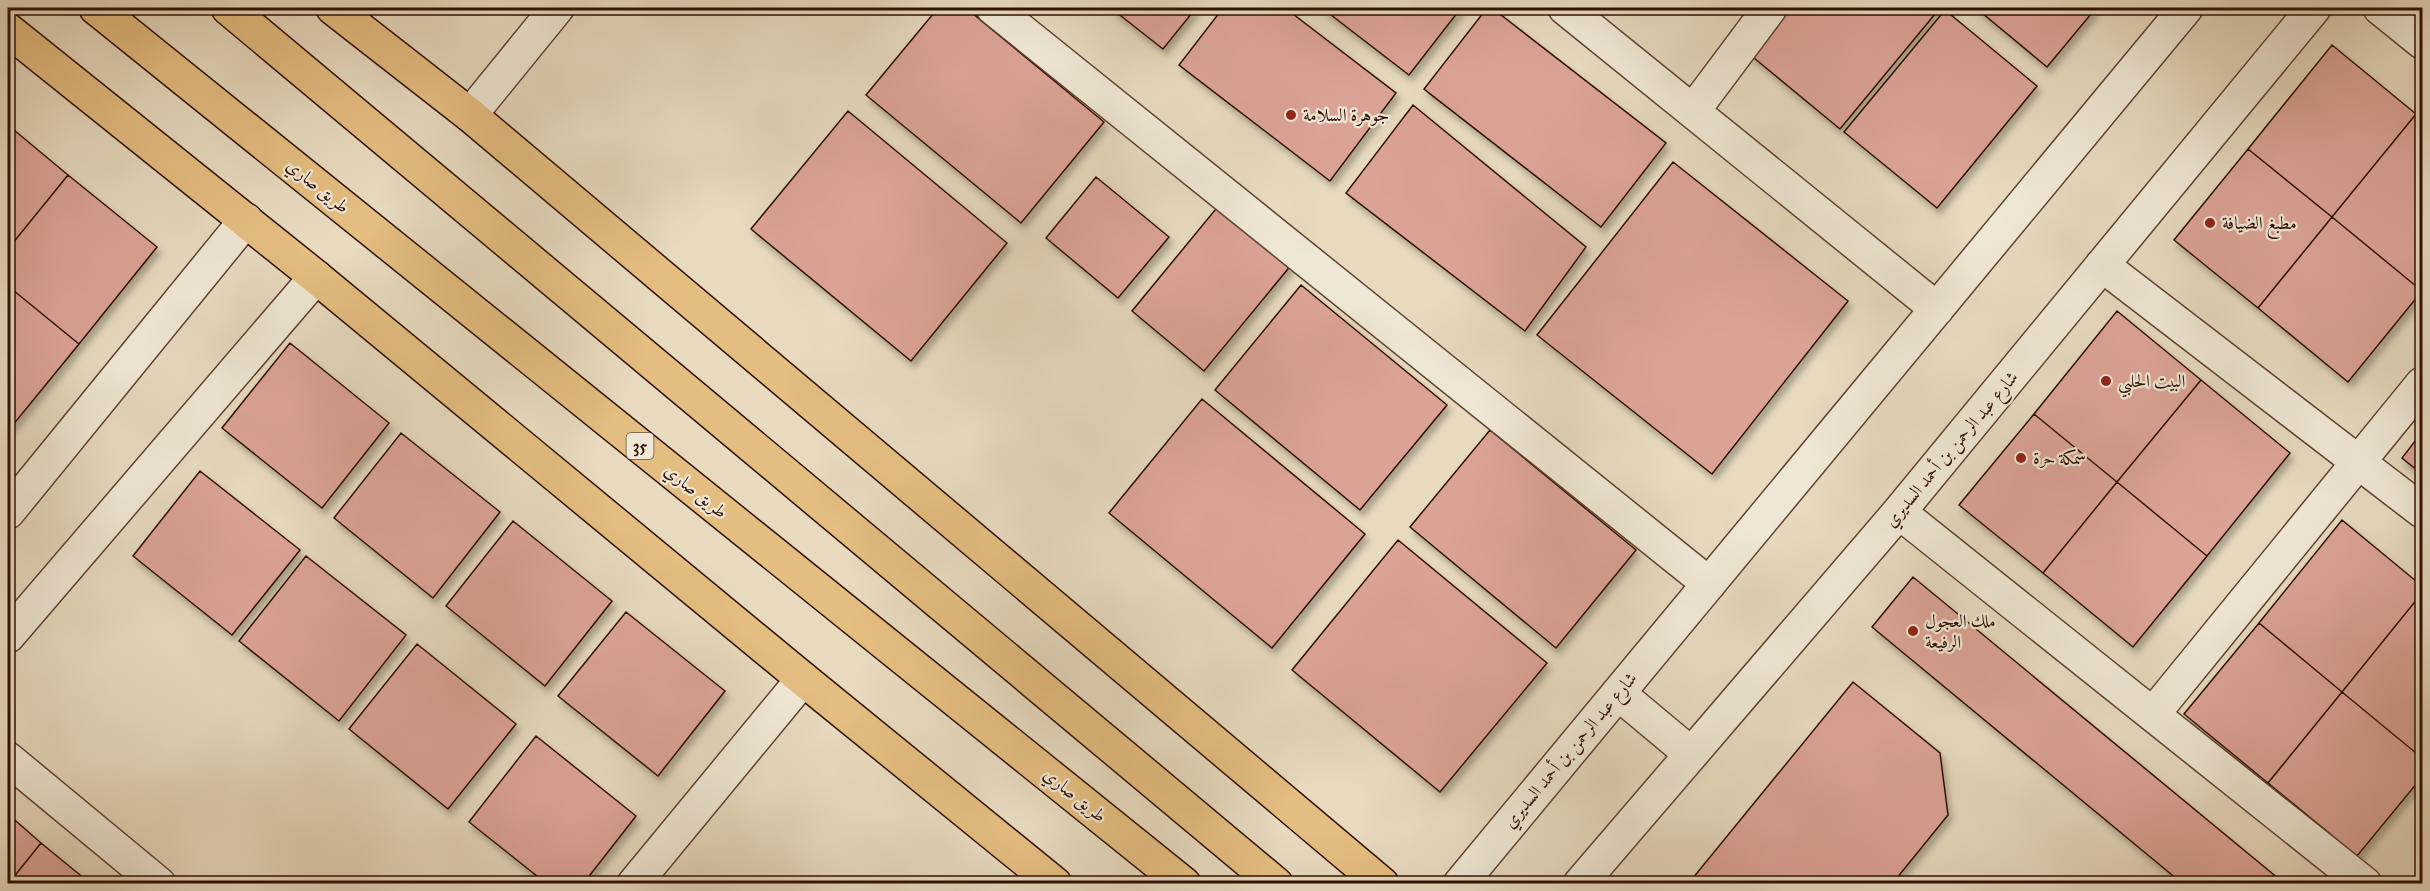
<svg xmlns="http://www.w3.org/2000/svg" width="2430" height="891" viewBox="0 0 2430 891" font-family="'IM FELL Great Primer',Amiri,serif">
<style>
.building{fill:#dba396;stroke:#301004;stroke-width:1.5;filter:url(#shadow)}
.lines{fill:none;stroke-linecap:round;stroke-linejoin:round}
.minor-casing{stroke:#5e4233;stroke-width:36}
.major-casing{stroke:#301004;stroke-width:36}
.minor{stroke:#efe7d5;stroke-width:33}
.major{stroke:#e4bd80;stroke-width:33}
.poi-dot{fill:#8f2418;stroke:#efe7d5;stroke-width:2}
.labels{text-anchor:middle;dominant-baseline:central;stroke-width:4.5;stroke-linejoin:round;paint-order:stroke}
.shield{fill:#efe7d5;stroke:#695043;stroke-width:1.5}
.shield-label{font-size:16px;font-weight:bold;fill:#301004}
.poi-label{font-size:18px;fill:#301004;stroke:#efe7d5;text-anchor:start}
.street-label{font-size:18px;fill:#301004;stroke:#efe7d5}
</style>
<defs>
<filter id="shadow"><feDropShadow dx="3.5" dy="6" stdDeviation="3" flood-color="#0004"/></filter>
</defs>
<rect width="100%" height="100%" fill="#e7dabf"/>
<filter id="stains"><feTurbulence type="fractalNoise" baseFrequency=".00333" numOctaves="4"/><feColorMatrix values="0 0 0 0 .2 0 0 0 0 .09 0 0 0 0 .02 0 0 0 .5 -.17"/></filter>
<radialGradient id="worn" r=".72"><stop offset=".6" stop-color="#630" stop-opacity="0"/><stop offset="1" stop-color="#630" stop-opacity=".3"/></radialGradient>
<path class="building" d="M938 8H966L1104 122 1021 223 866 95Z
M1111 8H1196L1163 49Z
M1223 8H1285L1396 93 1330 181 1179 65Z
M1322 8H1461L1409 75Z
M1487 8H1492L1666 143 1601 227 1424 89Z
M1785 8H1940L1840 129 1748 53Z
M1976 8H2096L2047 67Z
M1945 10 2037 86 1937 208 1844 132Z
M2332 45 2416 114 2332 217 2248 149Z
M1413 105 1586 247 1525 331 1346 193Z
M848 111 1007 243 911 361 751 229Z
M2416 114 2422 119V291L2332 217Z
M8 125 68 175 8 249Z
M2248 149 2332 217 2258 308 2174 240Z
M1673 162 1848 301 1712 474 1537 335Z
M68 175 157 247 79 344 8 286V249Z
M1096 177 1169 237 1118 298 1046 238Z
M1220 204 1292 264 1204 371 1132 311Z
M2332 217 2422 291 2348 382 2258 308Z
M1301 285 1447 405 1360 510 1215 390Z
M8 286 79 344 8 431Z
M2117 311 2201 380 2117 482 2034 414Z
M290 343 389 423 322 508 222 428Z
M2201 380 2290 453 2207 556 2117 482Z
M1202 399 1365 534 1272 648 1109 513Z
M2034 414 2117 482 2043 573 1959 505Z
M1490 430 1636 550 1556 648 1410 527Z
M2422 432V474L2402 458Z
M401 433 500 512 433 598 334 518Z
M200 471 300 550 232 635 133 556Z
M2117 482 2207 556 2133 647 2043 573Z
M2342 520 2422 586V593L2342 692 2259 623Z
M513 521 612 601 545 686 446 606Z
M1398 540 1547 663 1440 792 1292 670Z
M306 556 406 635 339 721 239 641Z
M1913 577 2285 884H2183L1872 627Z
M2422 593V758L2342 692Z
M626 612 725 691 658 776 558 696Z
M2259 623 2342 692 2268 783 2184 714Z
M417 644 516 724 448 809 349 729Z
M1853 682 1940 753 1948 815 1892 884H1688Z
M2342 692 2422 758V777L2357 856 2268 783Z
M536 736 636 816 583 884H547L469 822Z
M8 814 41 843 8 884Z
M41 843 91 884H8Z"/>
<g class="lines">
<defs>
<path id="minor" d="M993 8 1709 584
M1565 8 1937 309
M2380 8 2422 42
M1693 111 1770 8
M470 115 557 8
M2102 265 2422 511
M8 512 246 220
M1899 512 2365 884
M8 636 316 277
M1618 693 1691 754
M2153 714 2422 384
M8 759 159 884
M634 884 803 679
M1460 884 2186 8
M1580 884 1899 512 2314 8"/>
<path id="major" d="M96 8 1184 884
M228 8 1276 884
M333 8 470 115 1382 884
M8 30 316 277 803 679 1055 884"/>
</defs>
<use href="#minor" class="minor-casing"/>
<use href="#major" class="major-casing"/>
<use href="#minor" class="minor"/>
<use href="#major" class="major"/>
</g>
<g class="poi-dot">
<circle cx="1291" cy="115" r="6"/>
<circle cx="2210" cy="223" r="6"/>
<circle cx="2106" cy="381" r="6"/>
<circle cx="2021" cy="458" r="6"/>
<circle cx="1913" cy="631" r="6"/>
</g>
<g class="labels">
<rect class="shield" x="626.5" y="433" width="27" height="26" rx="4.5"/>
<g class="shield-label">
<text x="640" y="446">35</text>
</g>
<g class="poi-label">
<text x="1303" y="115">جوهرة السلامة</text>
<text x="2222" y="223">مطبغ الضيافة</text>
<text x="2118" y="381">البيت الحلبي</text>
<text x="2033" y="458">سمكة حرة</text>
<text x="1925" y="621">ملك العجول<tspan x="1925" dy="21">الرفيعة</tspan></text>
</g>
<g class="street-label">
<text transform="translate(318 186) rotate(39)">طريق صاري</text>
<text transform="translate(1951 449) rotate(-50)">شارع عبد الرحمن بن أحمد السديري</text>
<text transform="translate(696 491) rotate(39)">طريق صاري</text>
<text transform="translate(1570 750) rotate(-50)">شارع عبد الرحمن بن أحمد السديري</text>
<text transform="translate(1075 795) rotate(39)">طريق صاري</text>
</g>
</g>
<rect width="2430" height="891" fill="none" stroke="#e7dabf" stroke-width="30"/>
<rect x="9" y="9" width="2412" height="873" fill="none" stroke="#301004" stroke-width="3"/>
<rect x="15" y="15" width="2400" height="861" fill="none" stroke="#301004" stroke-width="1.5"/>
<rect width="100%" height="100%" filter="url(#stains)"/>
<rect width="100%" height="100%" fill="url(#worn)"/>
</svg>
